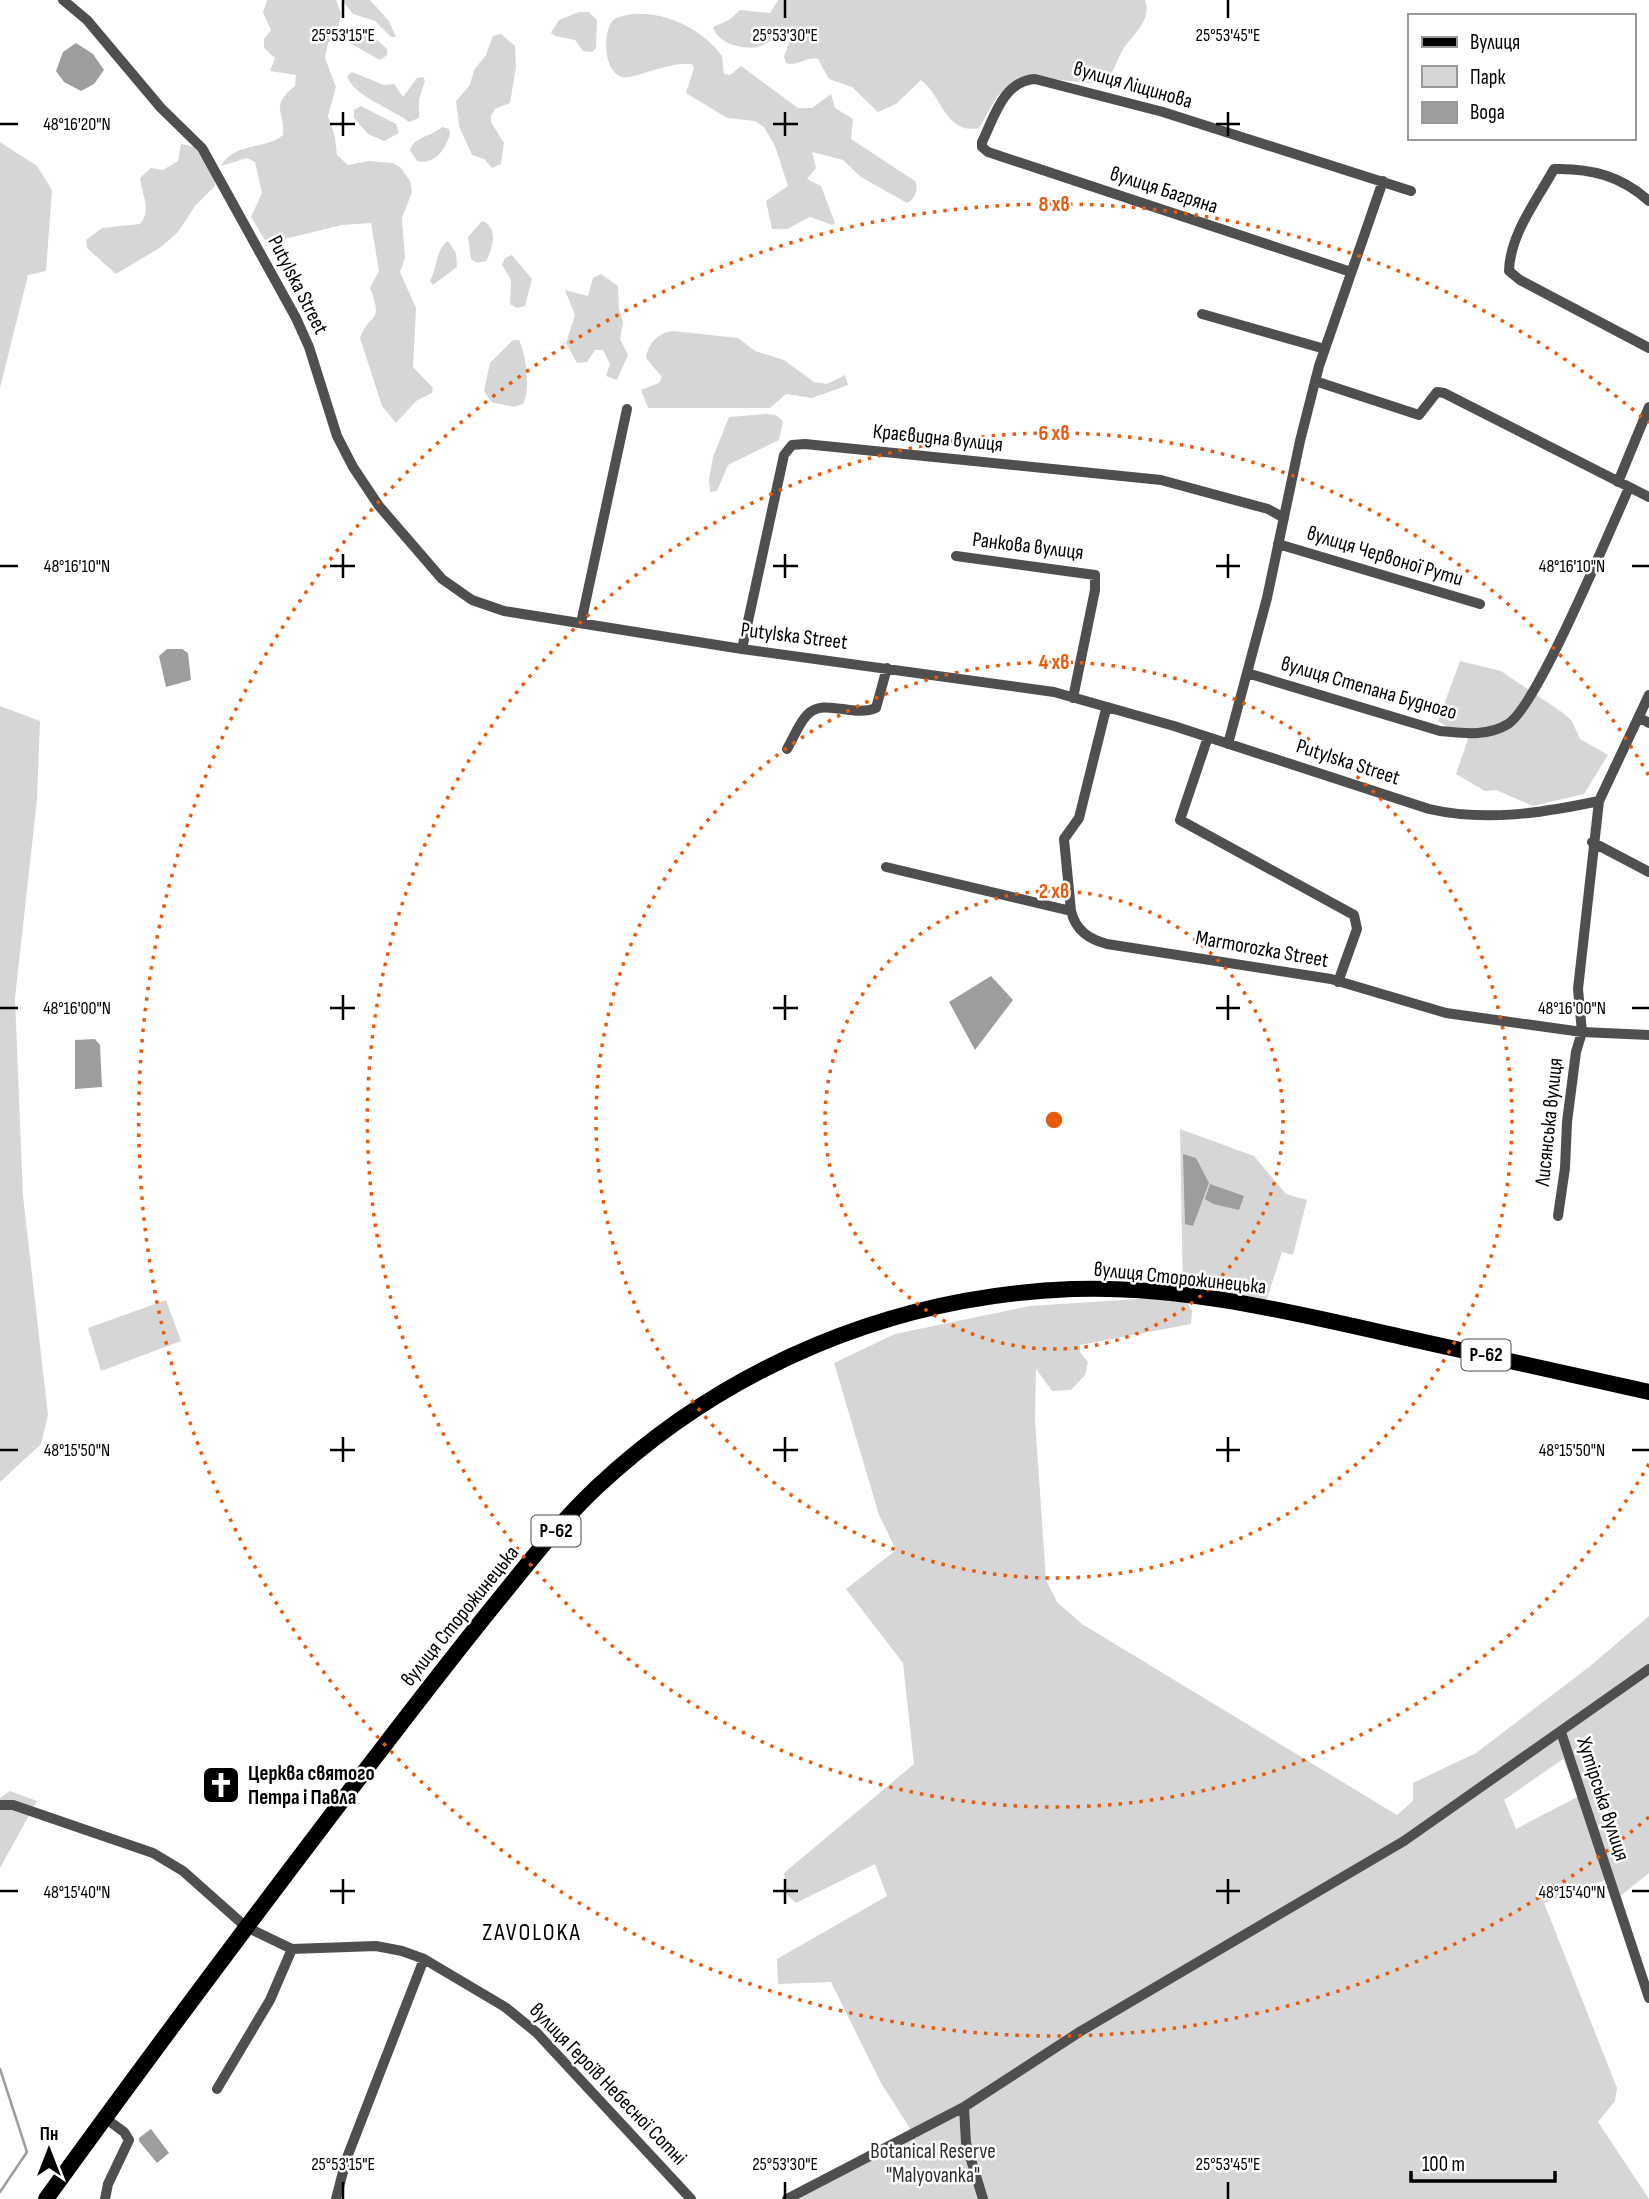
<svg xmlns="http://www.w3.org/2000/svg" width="1649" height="2199" viewBox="0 0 1649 2199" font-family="'Sofia Sans Condensed',sans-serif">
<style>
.green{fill:#d6d6d6;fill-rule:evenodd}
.water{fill:#9d9d9d}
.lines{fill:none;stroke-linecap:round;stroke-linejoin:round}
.stream{stroke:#9d9d9d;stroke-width:2.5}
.street{stroke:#4f4f4f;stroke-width:10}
.primary{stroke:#000;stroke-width:16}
.ticks{fill:none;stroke:#000;stroke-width:2.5}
.ring{fill:none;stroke:#e8590c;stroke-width:3.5;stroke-dasharray:3.5 7}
.labels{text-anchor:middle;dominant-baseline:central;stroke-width:5;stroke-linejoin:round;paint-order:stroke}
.shield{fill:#fff;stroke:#4c4c4c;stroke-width:2}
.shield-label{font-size:19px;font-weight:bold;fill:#000}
.street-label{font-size:21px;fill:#000;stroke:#fff}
.poi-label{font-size:21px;font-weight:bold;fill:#000;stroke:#fff;text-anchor:start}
.park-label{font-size:21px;fill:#2d2d2d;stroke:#fff}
.quarter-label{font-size:24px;letter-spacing:2px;fill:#000;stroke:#fff}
.ticks-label{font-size:18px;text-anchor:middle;fill:#000;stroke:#fff;stroke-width:5;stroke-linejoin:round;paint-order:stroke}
.centre{fill:#e8590c;stroke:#fff;stroke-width:3.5}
.ring-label{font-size:21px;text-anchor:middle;font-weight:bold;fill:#e8590c;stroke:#fff;stroke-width:5;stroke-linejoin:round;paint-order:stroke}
</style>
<rect width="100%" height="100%" fill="#fff"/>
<path class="green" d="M267 0H336L341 13 337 35 328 43 325 58 336 87 328 116 335 137 337 155 348 165 368 161 393 163 401 168 410 181 412 192 402 218 405 258 400 272 416 308 413 367 433 388 432 393 416 401 396 423 382 406 360 338C370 311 384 325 370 288L379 271 371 223 342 225 276 241 265 240 251 217 262 193 255 162 247 158 221 166C234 142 266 150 283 135 285 110 269 107 295 86L296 75 270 71 275 58 264 48V39L271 30 263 13Z
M342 0H370L389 21 396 37H391L375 21 353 14Z
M778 0H1145C1153 22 1130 36 1121 53 1116 63 1113 74 1105 81L1088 83 1026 76 998 95 979 128C946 135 942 96 921 80L896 104 878 112 852 87 829 79 818 59C806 56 798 67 786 63L784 57 789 43 784 36C773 36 768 45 758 47 742 50 717 43 713 27L729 20 740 10 770 13Z
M579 12H589L597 20 596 48 592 52 583 51 575 40 555 36 551 33 559 20Z
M632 14C665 11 703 29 722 56L724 74 730 75 741 66 798 108H812L831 94 835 108 853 119 851 139 915 181C919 189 915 200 907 203L861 177 843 160 812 152 816 168 807 179 821 186 835 223 832 225 810 217 787 229H772L766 201 788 186 775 146 764 127 755 121 727 118 686 93 694 68 692 64C669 61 633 80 622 77 604 72 603 36 611 23 615 16 625 16 632 14Z
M350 31 372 35 387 49V55L380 60 348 42 345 38Z
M501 34 515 46 516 67 510 103 495 109 491 115V122L504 143 501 164 492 168 484 159 472 155 459 126 456 101 470 85 474 70 486 55 493 36Z
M352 72 384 85 394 84 403 97 417 78 423 77 425 81 419 99V118L409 122C393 109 353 96 347 76Z
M361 106 396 124 399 133 384 141 368 134 354 118V110Z
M442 127 449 129 450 134C445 150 435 165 417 161L410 150C414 137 430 137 442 127Z
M0 142 37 166 52 190 46 271 28 275 0 388Z
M181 144 195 147 215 180V186L195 206 178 232 161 247 116 274 87 248 86 240 102 228 140 224C152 210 142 195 140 178L151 168 163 170 178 161Z
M482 221C499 227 493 249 486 261L477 263 471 259 468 237Z
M448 241 456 253 457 267 433 285 430 281C437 269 436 248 448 241Z
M512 255 532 279 525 306 517 308 510 304 511 280 502 265 505 258Z
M601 274 618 286 619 309 623 322 620 339 628 355 617 380 606 376 610 364 603 350H595L587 362 577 363 566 343 575 315 565 290 588 296 593 278Z
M673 331 738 338 755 351 784 360 814 382 827 384 845 375 848 385 812 398 786 394 770 408H648L641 390 659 383 662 377 646 358C648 343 657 333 673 331Z
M513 340H519C526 354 531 390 523 404L514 407 491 402 484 391 490 363Z
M766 414 776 415 783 421 779 440 728 465 717 491 710 492 709 479 713 457 729 417Z
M1460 661 1501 671 1563 713 1572 721 1580 739 1608 755 1584 794 1533 806 1496 790 1485 791 1456 774 1468 739 1438 721Z
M0 706 40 721 37 799 15 998 23 1196 48 1415 41 1444 0 1482Z
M1180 1129 1254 1156 1286 1194 1307 1200 1293 1255 1282 1252 1265 1305 1184 1297 1192 1311 1191 1324 1080 1345V1352L1088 1362 1085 1375 1071 1390 1052 1391 1036 1369 1035 1420 1046 1580 1057 1602 1082 1624 1397 1815 1413 1801V1783L1476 1753 1589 1667 1649 1616V1873L1613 1902 1606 1880 1544 1903 1617 2088 1615 2101 1598 2122 1649 2199H793L913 2133 881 2083 831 1982 778 1984 777 1959 887 1896 875 1864 796 1903 786 1894 784 1873 914 1764 903 1663 846 1589 896 1550 879 1515 834 1363 895 1334 1030 1306 1183 1296ZM1563 1759 1579 1796 1516 1829 1504 1800Z
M166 1300 181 1341 101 1371 88 1328Z
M10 1791 37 1801 0 1868V1798Z"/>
<path class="water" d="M76 43 93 54 104 70 94 84 81 91 64 82 56 71 63 52Z
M167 649H182L188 653 191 680 166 687 159 656Z
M991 976 1013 1000 975 1050 949 1002Z
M95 1039 100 1045 102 1087 75 1089V1040Z
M1183 1154 1196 1158 1209 1183 1193 1226 1185 1224Z
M1210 1184 1244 1196 1239 1210 1213 1204 1205 1199Z
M151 2129 169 2153 157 2163 139 2141V2138Z"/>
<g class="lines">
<path class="stream" d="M0 2069 27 2152 0 2192"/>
<path class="street" d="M63 0 87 20 161 108 202 148 296 318 309 347 337 436 353 467 379 506 442 579 472 600 504 611 742 649 1054 692 1174 726 1429 809C1486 822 1542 813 1599 801L1578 989 1582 1032 1576 1052 1567 1122 1565 1168 1558 1216
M1649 201C1621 176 1591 168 1554 169 1537 200 1510 234 1509 271L1520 280 1649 348
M1351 272 988 152 982 147V142C994 118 1003 81 1035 79L1163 112 1411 191
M1202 314 1325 349
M1315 381 1419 415 1437 392 1444 393 1649 497
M1618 482 1649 407
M1278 544 1480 604
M956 556 1095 575V590L1073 698
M581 623 627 409
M742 649 784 455 792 445 805 444 1161 480 1268 509 1284 518
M1247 673 1440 731C1462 733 1487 737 1508 724 1538 705 1610 529 1629 488
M1640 718 1649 723
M1208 737 1180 820 1354 915 1357 929 1338 982
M1228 744 1267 598 1300 441 1319 366 1383 181
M787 749C793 739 799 723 807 715 824 697 852 718 876 708L887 668
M1599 801 1649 695
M1592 842 1649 872
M886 867 1071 911C1076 931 1089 939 1107 944L1331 979 1446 1013 1582 1032 1649 1035
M1071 911 1064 839 1079 818 1106 709
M1561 1732 1649 1998
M0 1805H13L153 1853 183 1871 246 1927 292 1949 376 1946 402 1951 424 1959 505 2007 537 2033 691 2199
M217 2089 270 2000 292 1949
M964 2107 966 2143 983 2199
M105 2199 108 2184 129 2140 124 2132 105 2118
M336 2199 346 2160 424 1959
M787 2199 964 2107 1081 2031 1404 1841 1649 1669"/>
<path class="primary" d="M46 2199C145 2062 246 1927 348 1793 399 1726 450 1659 504 1593 533 1557 563 1519 597 1487 727 1365 894 1296 1072 1289 1184 1285 1294 1313 1402 1337 1484 1356 1567 1373 1649 1392"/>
</g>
<path class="ticks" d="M343 0V18M785 0V18M1228 0V18M343 112V136M785 112V136M1228 112V136M0 124H18M330 124H355M773 124H798M1216 124H1240M343 554V578M785 554V578M1228 554V578M0 566H18M330 566H355M773 566H798M1216 566H1240M1632 566H1649M343 995V1020M785 995V1020M1228 995V1020M0 1008H18M330 1008H355M773 1008H798M1216 1008H1240M1632 1008H1649M343 1437V1462M785 1437V1462M1228 1437V1462M0 1450H18M330 1450H355M773 1450H798M1216 1450H1240M1632 1450H1649M343 1879V1904M785 1879V1904M1228 1879V1904M0 1891H18M330 1891H355M773 1891H798M1216 1891H1240M1632 1891H1649M343 2182V2199M785 2182V2199M1228 2182V2199"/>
<g class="ring">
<circle cx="1054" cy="1120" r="229"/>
<circle cx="1054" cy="1120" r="458"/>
<path d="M1649 1464A687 687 0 1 1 1649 776"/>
<path d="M1649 1817A916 916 0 1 1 1649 423"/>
</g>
<defs>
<symbol id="church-square" viewBox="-11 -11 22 22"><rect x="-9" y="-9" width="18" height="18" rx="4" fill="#000" stroke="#fff"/><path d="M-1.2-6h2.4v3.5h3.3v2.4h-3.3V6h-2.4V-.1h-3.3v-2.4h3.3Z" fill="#fff"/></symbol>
</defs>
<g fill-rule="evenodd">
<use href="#church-square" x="199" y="1763" width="44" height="44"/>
</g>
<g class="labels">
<g class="shield">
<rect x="1461.5" y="1339.5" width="49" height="31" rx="5"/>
<rect x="531.5" y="1515.5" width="49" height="31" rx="5"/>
</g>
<g class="shield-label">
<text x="1486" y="1355">Р-62</text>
<text x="556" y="1531">Р-62</text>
</g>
<g class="street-label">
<text transform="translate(1133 85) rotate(16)">вулиця Ліщинова</text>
<text transform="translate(1164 190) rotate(18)">вулиця Багряна</text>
<text transform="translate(298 285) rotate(63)">Putylska Street</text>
<text transform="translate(938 438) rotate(6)">Краєвидна вулиця</text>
<text transform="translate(1028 546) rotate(7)">Ранкова вулиця</text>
<text transform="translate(1385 556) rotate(17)">вулиця Червоної Рути</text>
<text transform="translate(794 636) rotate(7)">Putylska Street</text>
<text transform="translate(1369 688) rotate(16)">вулиця Степана Будного</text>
<text transform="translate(1348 762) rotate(18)">Putylska Street</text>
<text transform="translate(1262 949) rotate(10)">Marmorozka Street</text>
<text transform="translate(1549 1122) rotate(-84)">Лисянська вулиця</text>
<text transform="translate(1180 1278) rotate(6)">вулиця Сторожинецька</text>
<text transform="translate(460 1616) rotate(-51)">вулиця Сторожинецька</text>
<text transform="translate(1603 1799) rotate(72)">Хутірська вулиця</text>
<text transform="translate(608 2084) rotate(46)">вулиця Героїв Небесної Сотні</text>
</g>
<g class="poi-label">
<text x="248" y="1773">Церква святого<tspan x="248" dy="24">Петра і Павла</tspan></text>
</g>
<g class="park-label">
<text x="933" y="2151">Botanical Reserve<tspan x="933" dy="24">"Malyovanka"</tspan></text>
</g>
<g class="quarter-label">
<text x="532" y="1932">ZAVOLOKA</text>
</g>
</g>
<g class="ticks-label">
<text x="343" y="41">25°53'15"E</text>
<text x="785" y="41">25°53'30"E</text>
<text x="1228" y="41">25°53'45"E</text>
<text x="77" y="130">48°16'20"N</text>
<text x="77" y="572">48°16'10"N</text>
<text x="1572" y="572">48°16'10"N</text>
<text x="77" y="1014">48°16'00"N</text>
<text x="1572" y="1014">48°16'00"N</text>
<text x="77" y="1456">48°15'50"N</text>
<text x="1572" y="1456">48°15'50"N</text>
<text x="77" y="1898">48°15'40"N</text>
<text x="1572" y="1898">48°15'40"N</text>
<text x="343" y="2170">25°53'15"E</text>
<text x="785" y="2170">25°53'30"E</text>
<text x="1228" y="2170">25°53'45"E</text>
</g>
<circle cx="1054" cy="1120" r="10" class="centre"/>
<g class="ring-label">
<text x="1054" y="211">8 хв</text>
<text x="1054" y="440">6 хв</text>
<text x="1054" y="669">4 хв</text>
<text x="1054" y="898">2 хв</text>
</g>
<rect x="1408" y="14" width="228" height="126" fill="#ffffff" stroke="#999999" stroke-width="2"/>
<rect x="1422" y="37" width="35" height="10" fill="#000000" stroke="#999999" stroke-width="2"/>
<text x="1470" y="49" font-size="21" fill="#000000">Вулиця</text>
<rect x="1422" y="66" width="35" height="21" fill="#d6d6d6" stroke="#999999" stroke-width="2"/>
<text x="1470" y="84" font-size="21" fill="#000000">Парк</text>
<rect x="1422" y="102" width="35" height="21" fill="#9d9d9d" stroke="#999999" stroke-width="2"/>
<text x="1470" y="119" font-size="21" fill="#000000">Вода</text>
<g transform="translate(49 2150)" stroke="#ffffff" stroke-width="5" paint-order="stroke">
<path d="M0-5L12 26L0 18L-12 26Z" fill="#000000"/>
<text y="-10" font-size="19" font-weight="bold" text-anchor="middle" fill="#000000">Пн</text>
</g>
<path d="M1411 2171v10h144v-10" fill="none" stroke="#000000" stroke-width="3.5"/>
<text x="1422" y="2171" font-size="21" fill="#000000" stroke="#ffffff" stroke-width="5" paint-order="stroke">100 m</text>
</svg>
